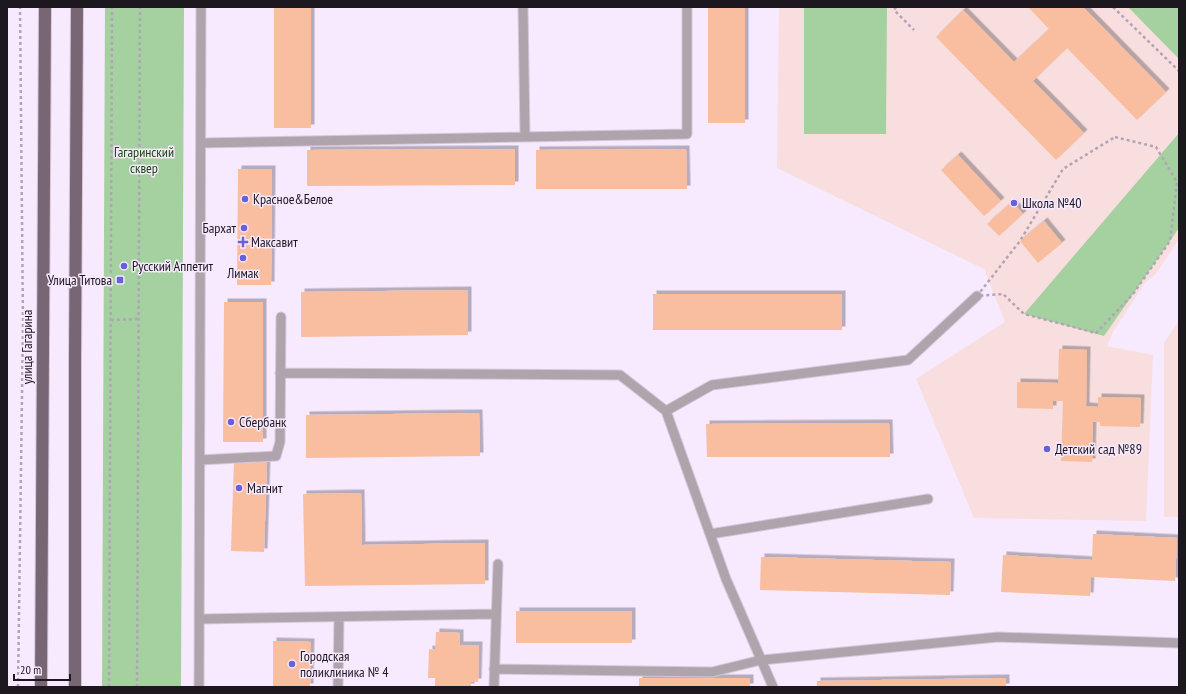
<svg xmlns="http://www.w3.org/2000/svg" width="1186" height="694" viewBox="0 0 1186 694" font-family="'PT Sans Narrow',sans-serif">
<style>
.education{fill:#f9dedf}
.green{fill:#a5d09f}
.building{fill:#f9be9f;filter:url(#shadow)}
.lines{fill:none;stroke-linecap:round;stroke-linejoin:round}
.lane-casing{stroke:#d4c7da;stroke-width:11}
.primary-casing{stroke:#d4c7da;stroke-width:14}
.path{stroke:#b0a5b6;stroke-width:2.5;stroke-dasharray:3 3;stroke-linecap:butt}
.lane{stroke:#afa4ac;stroke-width:9}
.primary{stroke:#796675;stroke-width:12}
.poi-dot{fill:#685fd9;stroke:#f7e9fe;stroke-width:1.5}
.labels{text-anchor:middle;dominant-baseline:central;stroke-width:3;stroke-linejoin:round;paint-order:stroke}
.park-label{font-size:14px;fill:#13490e;stroke:#f7e9fe}
.poi-label{font-size:14px;fill:#1d1720;stroke:#f7e9fe;text-anchor:start}
.street-label{font-size:14px;fill:#1d1720;stroke:#f7e9fe}
</style>
<defs>
<filter id="shadow"><feDropShadow dx="3.5" dy="-3.5" stdDeviation="0" flood-color="#0004"/></filter>
</defs>
<rect width="100%" height="100%" fill="#f7e9fe"/>
<path class="education" d="M779 7H1179V239L1155 275 1145 283 1113 332 1107 346 1153 355 1146 521 974 518 916 379 1005 322 984 269 777 168Z
M1179 321V517H1164V343Z"/>
<path class="green" d="M105 7H184L181 687H102Z
M804 7H887L886 134H804Z
M1128 7H1179V59Z
M1179 133V228L1104 336 1024 314Z"/>
<path class="building" d="M274 7H311V128H274Z
M708 7H745V123H708Z
M1028 7H1083L1166 92 1137 120 1067 48 1033 81 1084 133 1056 160 936 37 963 10 1014 62 1049 29Z
M515 149V185L307 186V150Z
M686 149 687 189H536V150Z
M958 155 1001 201 984 216 941 170Z
M238 169H272L271 285H237Z
M1012 202 1023 214 999 236 987 224Z
M1044 221 1062 243 1038 263 1020 241Z
M468 290V335L301 337V292Z
M653 294H842V330H653Z
M224 302H263V442H223Z
M1059 349 1087 350 1086 406 1098 407V397L1141 398 1140 427 1100 426V422H1093L1092 462 1061 461 1063 401H1053V409L1017 408V382L1058 383Z
M479 413 480 456 306 458V415Z
M889 423 890 457H707L706 424Z
M234 459 267 460 264 552 231 551Z
M361 493 362 545 485 543V584L305 586 303 494Z
M1093 534 1177 538 1175 581 1091 577 1090 596 1001 592 1003 555 1092 560Z
M761 557 951 562 950 595 760 590Z
M516 611H632V643H516Z
M436 632 460 633V645H479L478 682H471V687H435V678H428L429 649 435 650Z
M273 641 311 642 310 687H273Z
M639 678H750V687H639Z
M1006 678V687H817V681Z"/>
<g class="lines">
<defs>
<path id="lane" d="M523 7 525 137
M201 143 687 134V7
M280 373 620 375 666 411 726 579 773 687
M666 411 712 385 908 360 977 296
M200 460 276 456 280 442 281 317
M710 534 928 499
M200 619 496 614
M494 669 712 672 761 660 998 637 1179 643
M199 687 201 7
M338 687 339 617
M494 687 498 564"/>
<path id="primary" d="M41 687 45 7
M75 687V363L77 7"/>
</defs>
<use href="#lane" class="lane-casing"/>
<use href="#primary" class="primary-casing"/>
<path class="path" d="M896 7 894 10 914 30
M1113 7 1179 71
M1115 137 1156 147 1177 182 1170 241 1133 294 1096 333 1024 314 1003 294 977 296 1020 241 1063 169Z
M111 320 138 319
M18 687 23 323 20 7
M109 687 112 7
M137 687 140 7"/>
<use href="#lane" class="lane"/>
<use href="#primary" class="primary"/>
</g>
<g class="poi-dot">
<circle cx="245" cy="199" r="4"/>
<circle cx="1014" cy="203" r="4"/>
<circle cx="244" cy="228" r="4"/>
<path d="M241 236h4v4h4v4h-4v4h-4v-4h-4v-4h4z"/>
<circle cx="243" cy="258" r="4"/>
<circle cx="124" cy="266" r="4"/>
<rect x="116" y="276" width="8" height="8" rx="2"/>
<circle cx="231" cy="422" r="4"/>
<circle cx="1047" cy="449" r="4"/>
<circle cx="239" cy="488" r="4"/>
<circle cx="292" cy="664" r="4"/>
</g>
<g class="labels">
<g class="park-label">
<text x="144" y="152">Гагаринский<tspan x="144" dy="16">сквер</tspan></text>
</g>
<g class="poi-label">
<text x="253" y="199">Красное&amp;Белое</text>
<text x="1022" y="203">Школа №40</text>
<text x="236" y="228" text-anchor="end">Бархат</text>
<text x="251" y="242">Максавит</text>
<text x="132" y="266">Русский Аппетит</text>
<text x="243" y="273" text-anchor="middle">Лимак</text>
<text x="112" y="280" text-anchor="end">Улица Титова</text>
<text x="239" y="422">Сбербанк</text>
<text x="1055" y="449">Детский сад №89</text>
<text x="247" y="488">Магнит</text>
<text x="300" y="656">Городская<tspan x="300" dy="16">поликлиника № 4</tspan></text>
</g>
<g class="street-label">
<text transform="translate(27 347) rotate(-90)">улица Гагарина</text>
</g>
</g>
<rect width="1186" height="694" fill="none" stroke="#1d1720" stroke-width="16"/>
<path d="M14 674v6h56v-6" fill="none" stroke="#1d1720" stroke-width="2"/>
<text x="20" y="674" font-size="12" fill="#1d1720" stroke="#f7e9fe" stroke-width="3" paint-order="stroke">20 m</text>
</svg>
